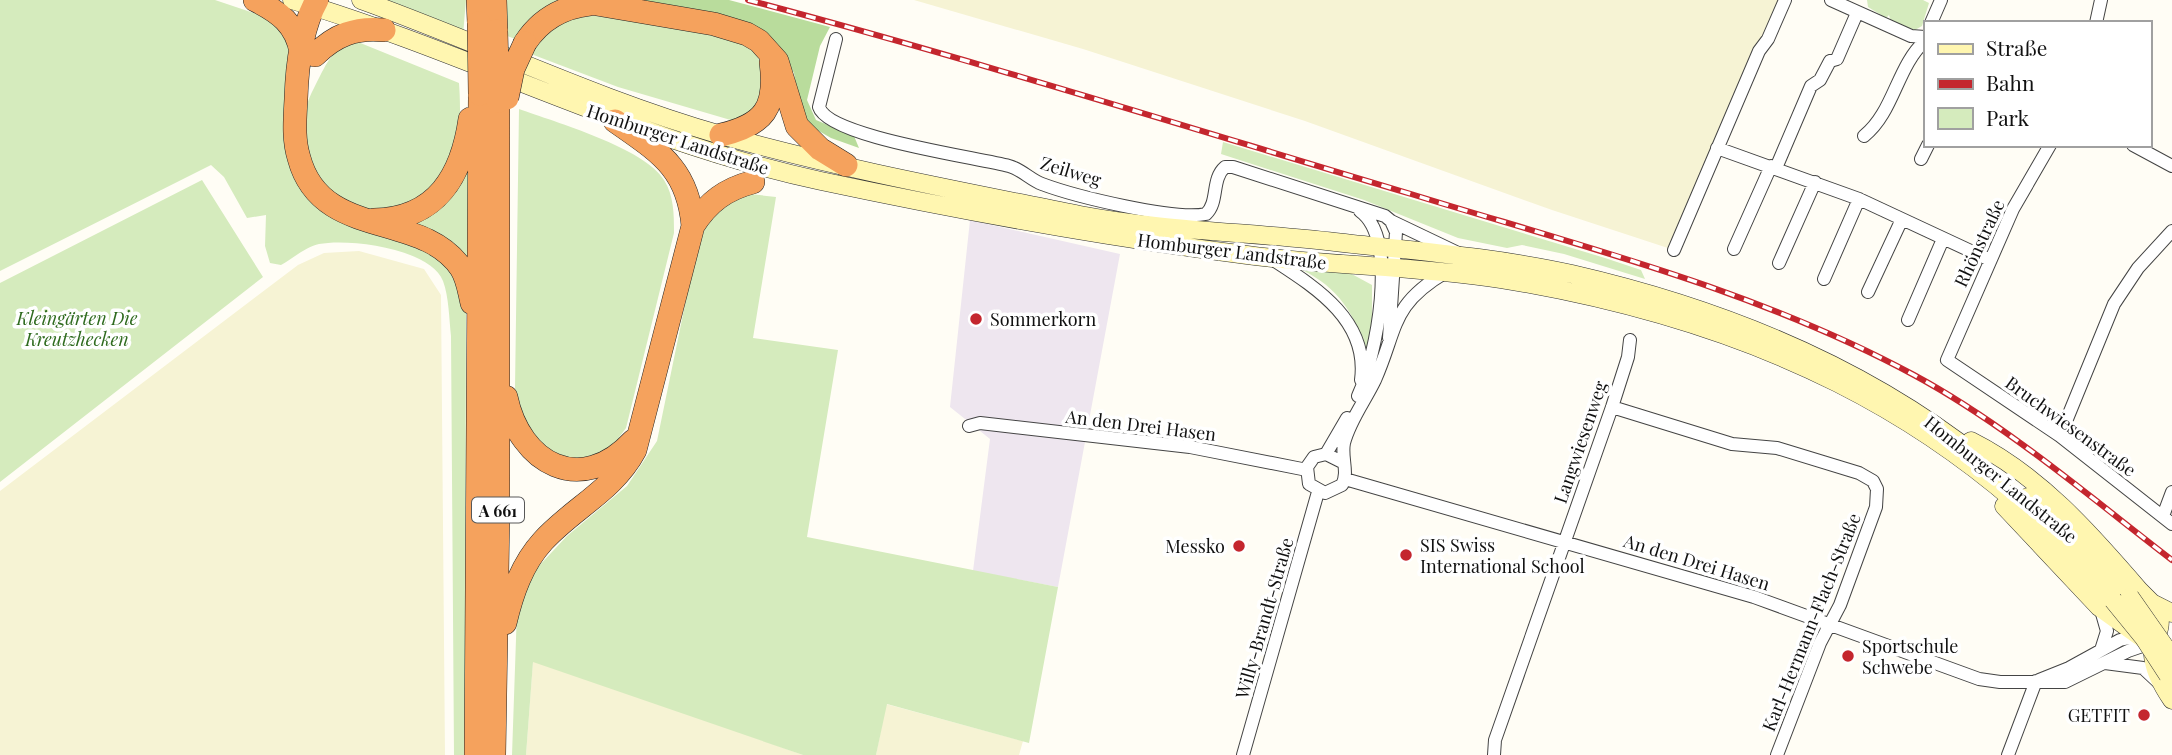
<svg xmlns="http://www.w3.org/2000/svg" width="2172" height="755" viewBox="0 0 2172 755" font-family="'Playfair Display',serif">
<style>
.industrial{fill:#eee6ef}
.farmland{fill:#f6f3d4}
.green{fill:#d5ebbd}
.forest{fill:#b9dc9c}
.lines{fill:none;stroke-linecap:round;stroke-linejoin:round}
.street-casing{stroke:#444;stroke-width:14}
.secondary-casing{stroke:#333;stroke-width:19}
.highway-casing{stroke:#222;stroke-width:24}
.street{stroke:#fff;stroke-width:12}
.secondary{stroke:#fff6b0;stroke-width:18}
.highway{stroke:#f5a25d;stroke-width:23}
.rail-casing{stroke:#c4262e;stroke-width:6}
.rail{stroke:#fff;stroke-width:3.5;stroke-dasharray:10;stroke-linecap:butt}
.secondary-bridge-casing{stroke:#333;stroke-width:19;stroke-linecap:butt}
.highway-bridge-casing{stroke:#222;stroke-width:24;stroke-linecap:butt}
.secondary-bridge{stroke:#fff6b0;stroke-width:18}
.highway-bridge{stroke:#f5a25d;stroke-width:23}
.poi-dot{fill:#c4262e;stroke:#fff;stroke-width:2.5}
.labels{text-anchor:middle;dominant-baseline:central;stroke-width:7;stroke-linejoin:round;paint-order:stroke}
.shield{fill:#fff;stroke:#585858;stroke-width:2}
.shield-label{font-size:16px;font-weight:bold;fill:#111}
.street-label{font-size:18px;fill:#111;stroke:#fff}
.park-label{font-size:18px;font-style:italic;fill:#2f6b1f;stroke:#fff}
.poi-label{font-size:18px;fill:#111;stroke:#fff;text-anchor:start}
</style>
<rect width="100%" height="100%" fill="#fffdf5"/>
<path class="industrial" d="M970 220 1120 254 1058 587 973 571 990 439 950 407Z"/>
<path class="farmland" d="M914 0H1785L1674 250 1552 210 1305 121 1083 49Z
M359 251 424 269 441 295 445 755H0V491L298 265 324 253Z
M533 661 659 703 803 755H526Z
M886 704 1023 741 1019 755H876Z"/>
<path class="green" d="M0 0H215L275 20 290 39 288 86 323 210C359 238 411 228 446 258 456 267 461 291 466 303L465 755H454L451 336C449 319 449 297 443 281 431 249 350 238 319 244 307 246 292 259 281 265L270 263 265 246 266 215 247 218 224 177 211 165 0 271Z
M374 0H466L463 35Z
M504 0H555L561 1 518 40 505 35Z
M1867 0H1923L1929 3 1922 26 1915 30 1891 22 1889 15 1886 18 1868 7Z
M588 16C621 16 723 26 748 45 769 61 763 95 752 115L734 121 618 87 531 54C537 31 566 19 588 16Z
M353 40 459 83C461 110 462 166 441 186 434 193 420 196 412 200 404 204 396 210 388 212 377 215 361 210 352 205 309 183 290 132 314 88 326 65 330 51 353 40Z
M519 109C555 122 645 148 664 180 674 196 674 214 674 233L626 428 612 447 594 457 569 460 547 454 518 417 515 388Z
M1223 142 1605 258 1641 270 1645 279 1564 254 1522 245 1507 248 1458 238 1364 200 1221 154Z
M472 156 473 275 389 224Z
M202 180 263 277 0 482V283Z
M750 194 776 197 753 338 838 350 807 537 1058 587 1029 743 887 704 876 755H803L533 662 526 755H512L517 610 536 569 567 536 627 486 657 441 695 256 707 223 725 204Z
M1303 266 1348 272 1372 285V334L1366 353C1356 315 1338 287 1302 270Z"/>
<path class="forest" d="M635 0H729L830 27 820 46 807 100 816 120 854 136 859 148 831 138 805 123 798 101 794 73 780 49Z"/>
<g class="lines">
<defs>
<path id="street" d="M1831 0 1911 36 1925 37
M1931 23 1941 0
M2096 23 2101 0
M836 39 819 107C828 137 975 157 1009 166 1021 169 1031 180 1042 184 1074 196 1175 221 1206 214 1219 202 1211 179 1225 167H1233L1385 216 1391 221 1396 232 1389 338
M1864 136C1894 112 1897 66 1925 41
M2050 145 2013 209 1947 360 2060 436 2172 524
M2133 145 2172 166
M1717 148 1859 199 1990 260
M1921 159 1928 145
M1776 168 1811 86 1820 80 1830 61 1837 59 1857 13
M1391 221 1458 253
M1734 249 1771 166
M1674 250 1759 51 1768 39 1785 0
M1272 259C1315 287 1369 320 1361 380
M1779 263 1815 182
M1824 279 1859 199
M1868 292 1902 219
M1908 320 1943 239
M1358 396C1376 357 1400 239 1360 211
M1612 407 1732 444 1777 448 1859 473 1873 481 1877 489 1876 507 1840 605 1820 643 1777 755
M969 426 980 423 1190 447 1307 470
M2060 436 2114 304 2138 268 2172 231
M1326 454 1347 418
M1342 462 1326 454 1314 457 1307 467 1309 484 1325 493 1342 485C1349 472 1341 458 1344 443 1350 420 1365 401 1375 380 1398 328 1390 305 1446 272
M1345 479 1754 597 1979 679 2000 682H2065L2128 651 2154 642
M2163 516 2172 492
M2101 610 2107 631 2101 650
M2105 663 2143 668 2158 682
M2039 680 2069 668 2120 640 2144 635
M1243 755 1318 492
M1494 755 1495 740 1612 407 1628 357 1630 340
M2008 755 2036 681"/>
<path id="secondary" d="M292 0C471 53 637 142 821 181 962 211 1104 237 1247 255 1331 266 1417 266 1501 279 1745 319 1950 409 2113 600
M361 0C481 43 598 100 721 135 838 168 961 191 1080 215 1164 231 1250 232 1335 242 1414 251 1495 257 1572 274 1720 308 1863 365 1982 460
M1971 441C2039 475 2090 533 2139 590L2152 603 2172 613
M2028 497 2059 521 2130 597
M2004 506 2099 607 2142 638
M2152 603C2169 629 2153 631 2153 655 2154 671 2163 687 2172 700"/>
<path id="highway" d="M255 0C279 12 296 24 301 52
M317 0C301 28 297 67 296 99 295 119 293 139 299 158 321 241 422 210 461 268 468 279 469 291 472 303
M478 0 479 23
M495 0 496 31
M573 0 714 24 747 34 759 41 777 61 797 126 820 149 846 165
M525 43C540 20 562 7 590 4
M315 55C335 35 356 27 384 30
M615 121C659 152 688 168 693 226
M721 135C764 125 777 108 771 62
M374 220C437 219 462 175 470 119
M506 397C520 464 581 497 633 441
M505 623C512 593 522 564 543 541 573 508 613 491 635 450L693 226C708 202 726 189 753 182
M476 755 480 94
M494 755 498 513V101"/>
</defs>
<use href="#street" class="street-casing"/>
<use href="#secondary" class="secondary-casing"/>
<use href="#highway" class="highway-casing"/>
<use href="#street" class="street"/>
<use href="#secondary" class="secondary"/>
<use href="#highway" class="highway"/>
<defs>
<path id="rail" d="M748 0C971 59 1190 128 1411 194 1580 246 1757 290 1914 375 2005 424 2090 497 2172 560"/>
</defs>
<use href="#rail" class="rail-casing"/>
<use href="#rail" class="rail"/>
<defs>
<path id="secondary-bridge" d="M2130 597 2172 657
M2113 600 2144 638 2168 675"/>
<path id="highway-bridge" d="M479 23 480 94
M496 31 498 101
M507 98 513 69 525 43"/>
</defs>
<use href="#secondary-bridge" class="secondary-bridge-casing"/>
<use href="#highway-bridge" class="highway-bridge-casing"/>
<use href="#secondary-bridge" class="secondary-bridge"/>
<use href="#highway-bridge" class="highway-bridge"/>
</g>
<g class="poi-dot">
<circle cx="976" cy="319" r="7"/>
<circle cx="1239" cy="546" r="7"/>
<circle cx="1406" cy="555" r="7"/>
<circle cx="1848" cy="656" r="7"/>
<circle cx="2144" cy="715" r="7"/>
</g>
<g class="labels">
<rect class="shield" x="472" y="497.5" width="52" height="25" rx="5"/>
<g class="shield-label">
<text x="498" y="510">A 661</text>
</g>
<g class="street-label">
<text transform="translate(678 139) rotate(18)">Homburger Landstraße</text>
<text transform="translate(1071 171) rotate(17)">Zeilweg</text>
<text transform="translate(1979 243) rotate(-65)">Rhönstraße</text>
<text transform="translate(1232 251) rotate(7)">Homburger Landstraße</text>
<text transform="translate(1141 425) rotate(7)">An den Drei Hasen</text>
<text transform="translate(2071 426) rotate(36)">Bruchwiesenstraße</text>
<text transform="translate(1580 442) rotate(-71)">Langwiesenweg</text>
<text transform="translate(2001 479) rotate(39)">Homburger Landstraße</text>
<text transform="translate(1697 562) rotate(17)">An den Drei Hasen</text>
<text transform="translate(1264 618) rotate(-74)">Willy-Brandt-Straße</text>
<text transform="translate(1811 622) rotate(-68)">Karl-Hermann-Flach-Straße</text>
</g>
<g class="park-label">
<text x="77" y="318">Kleingärten Die<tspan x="77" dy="21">Kreutzhecken</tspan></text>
</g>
<g class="poi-label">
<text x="990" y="319">Sommerkorn</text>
<text x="1420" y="545">SIS Swiss<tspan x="1420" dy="21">International School</tspan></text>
<text x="1225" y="546" text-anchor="end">Messko</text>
<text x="1862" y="646">Sportschule<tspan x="1862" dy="21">Schwebe</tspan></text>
<text x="2130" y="715" text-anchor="end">GETFIT</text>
</g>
</g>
<rect x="1924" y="21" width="228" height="126" fill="#ffffff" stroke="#a0a0a0" stroke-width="2"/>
<rect x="1938" y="44" width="35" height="10" fill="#fff6b0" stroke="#a0a0a0" stroke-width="2"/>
<text x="1986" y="56" font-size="21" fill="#111111">Straße</text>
<rect x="1938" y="79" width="35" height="10" fill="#c4262e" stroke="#a0a0a0" stroke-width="2"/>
<text x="1986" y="91" font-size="21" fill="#111111">Bahn</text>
<rect x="1938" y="108" width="35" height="21" fill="#d5ebbd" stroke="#a0a0a0" stroke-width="2"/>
<text x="1986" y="126" font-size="21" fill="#111111">Park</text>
</svg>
